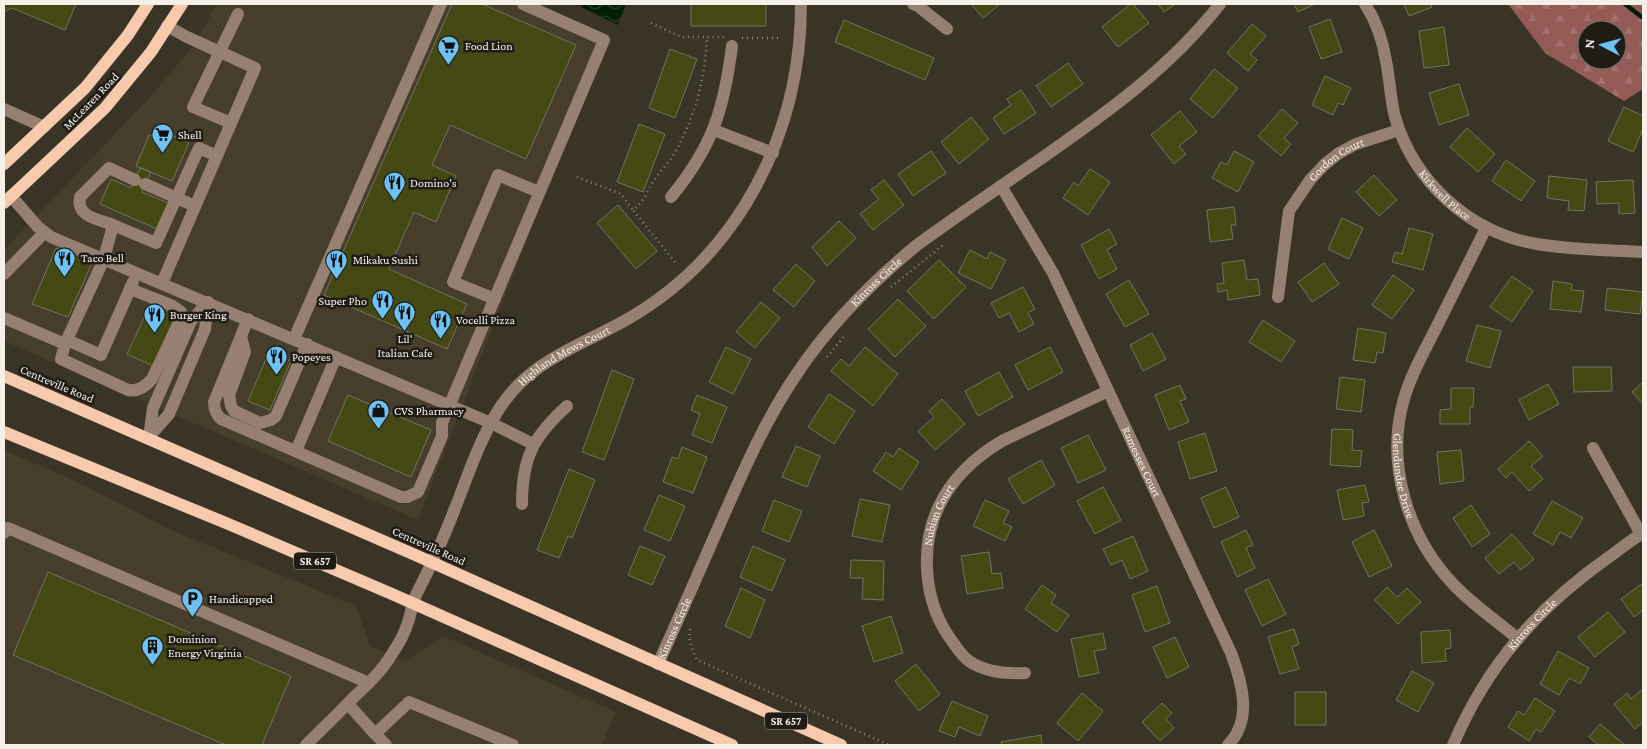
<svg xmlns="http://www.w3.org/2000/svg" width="1647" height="749" viewBox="0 0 1647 749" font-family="'Crimson Pro',serif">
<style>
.built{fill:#463d2a}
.forest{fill:url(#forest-firs);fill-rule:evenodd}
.water{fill:url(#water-waves)}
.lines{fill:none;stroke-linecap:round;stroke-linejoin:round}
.stream{stroke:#021f05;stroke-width:4.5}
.building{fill:#444913;stroke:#717364}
.path{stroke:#8c877c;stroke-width:2.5;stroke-dasharray:1 4;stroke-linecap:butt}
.minor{stroke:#968072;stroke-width:12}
.major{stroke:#f7caae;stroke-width:12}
.labels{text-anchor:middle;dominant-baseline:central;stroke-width:5;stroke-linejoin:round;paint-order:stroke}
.shield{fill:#1f1c16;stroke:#b5b1aa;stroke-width:1}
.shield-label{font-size:11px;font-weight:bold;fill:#f5f1e9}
.poi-label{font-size:12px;fill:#f5f1e9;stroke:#1f1c16;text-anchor:start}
.street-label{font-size:12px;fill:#f5f1e9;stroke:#1f1c16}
</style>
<defs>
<pattern id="forest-firs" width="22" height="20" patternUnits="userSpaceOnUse" patternTransform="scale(1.25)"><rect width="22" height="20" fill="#935a56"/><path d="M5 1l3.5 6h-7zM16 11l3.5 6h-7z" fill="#a3726e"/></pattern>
<pattern id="water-waves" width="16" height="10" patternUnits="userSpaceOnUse" patternTransform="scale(1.25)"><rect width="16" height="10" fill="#021f05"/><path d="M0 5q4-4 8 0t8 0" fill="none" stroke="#284029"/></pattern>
</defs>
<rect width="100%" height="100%" fill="#3a3427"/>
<path class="built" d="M216 4H523L604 40 418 520 4 341V250L150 97 197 42Z
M4 450 84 485 171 530 356 606 370 646 406 661 443 636 616 712 602 745H4Z"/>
<path class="forest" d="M1508 4H1643V89L1624 101 1545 53ZM1587 30H1617V60H1587Z"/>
<path class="water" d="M575 4H626L618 25Z"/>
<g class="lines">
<path class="stream" d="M1625 4 1643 18"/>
</g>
<path class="building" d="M4 4H76L65 30 12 8 4 12Z
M452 4H482L576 45 526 159 450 125 432 165 456 176 436 222 414 212 389 269 467 304 447 349 324 295Z
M691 4H766V26H691Z
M971 4H1000L983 18Z
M1130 4H1133L1149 23 1118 47 1102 27Z
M1158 4H1175L1164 12Z
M1294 4H1312L1313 5 1298 12Z
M1404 4H1431L1432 7 1409 16Z
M1330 19 1342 52 1321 59 1309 27Z
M844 20 934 58 925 80 835 42Z
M1252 24 1266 36 1250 54 1257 60 1248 71 1227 53Z
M1444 27 1449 65 1424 68 1419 31Z
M670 49 697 59 675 118 649 108Z
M1068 63 1083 84 1051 107 1036 86Z
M1214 69 1238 88 1213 118 1190 99Z
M1325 76 1351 88 1343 105 1338 103 1333 115 1312 105Z
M1459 84 1469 115 1439 125 1429 93Z
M1021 90 1036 113 1004 134 993 118 1011 105 1007 99Z
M1624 107 1643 116V129L1633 152 1608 141Z
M1282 109 1298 123 1284 138 1291 144 1281 156 1258 136Z
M1180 111 1197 132 1179 146 1186 154 1174 164 1151 135Z
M971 117 989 139 959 164 941 142Z
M639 124 665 134 643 192 617 182Z
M1467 128 1495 154 1478 172 1450 147Z
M166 133 189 143 172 181 136 166 149 135 162 141Z
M931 151 946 173 913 196 898 174Z
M1234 151 1254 162 1238 192 1212 178 1221 162 1227 165Z
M1506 160 1535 181 1521 201 1492 181Z
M140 168 151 172 142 192 170 204 159 230 100 204 111 179 131 188Z
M1090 169 1110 182 1088 215 1063 198 1074 182 1078 186Z
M1374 175 1397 200 1379 216 1356 192Z
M1549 176 1587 180 1584 211 1568 210 1569 201 1547 198Z
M884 180 904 205 873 230 860 214 879 199 871 190Z
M1633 180 1635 213 1619 214V203L1597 204 1596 182Z
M618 205 657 251 636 269 597 223Z
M1234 207 1236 225H1231L1233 239 1210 242 1207 210Z
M1342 218 1363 228 1349 259 1328 249Z
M839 221 856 238 827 266 812 247Z
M1409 228 1433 234 1423 270 1392 262 1395 252 1402 254Z
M1109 229 1117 244 1107 250 1117 269 1099 279 1081 245Z
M56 248 93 261 68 317 32 304Z
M970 250 987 259 990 252 1006 260 991 289 958 273Z
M939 260 966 287 934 319 907 291Z
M1244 260 1247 280 1258 279 1260 295 1228 300 1227 290 1218 292 1217 284 1224 283 1222 263Z
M1324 263 1339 284 1312 302 1298 282Z
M796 264 815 281 794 307 773 290Z
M1393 275 1414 290 1392 319 1372 305Z
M1512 276 1533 291 1512 322 1490 307Z
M1129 280 1149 314 1125 327 1106 294Z
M1553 281 1572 284 1571 290 1584 291 1581 312 1550 309Z
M1023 287 1035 309 1028 313 1034 324 1019 332 1009 313 999 318 991 303Z
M1607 288 1643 292 1640 314 1605 310Z
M898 299 926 326 895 357 868 329Z
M761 302 780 318 755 348 736 332Z
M151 303 176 315 153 366 127 354Z
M1263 320 1295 341 1281 362 1249 342Z
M1477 325 1501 331 1490 368 1466 361Z
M1358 328 1386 333 1383 353 1377 352 1375 363 1353 360Z
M1152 333 1166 359 1143 371 1130 345Z
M726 347 751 359 733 394 709 382Z
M865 347 898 374 873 406 831 371 841 359 849 366Z
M1050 347 1063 372 1028 390 1015 365Z
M269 352 291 361 270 410 248 401Z
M1573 367H1611L1612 391 1574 392Z
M612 370 634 379 604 460 582 452Z
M999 372 1013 397 978 416 965 391Z
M1340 377 1365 380 1361 412 1336 409Z
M1643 382V404L1632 392Z
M1548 384 1559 404 1529 420 1519 400Z
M1180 385 1186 399 1180 401 1189 422 1169 430 1155 395Z
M1451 388H1474L1473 407H1470V424H1440V410L1451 409Z
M829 394 855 411 834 444 808 427Z
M348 395 431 430 411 477 328 441Z
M697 395 727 407 712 443 692 435 700 414 691 410Z
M942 399 965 424 935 450 918 431 934 417 929 411Z
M1332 429 1353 430 1352 450 1362 451 1360 467 1330 465Z
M1205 433 1217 471 1190 479 1178 442Z
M1088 435 1106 470 1078 483 1061 448Z
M1529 441 1543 456 1531 466 1543 479 1529 491 1512 472 1506 478 1498 469Z
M796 446 820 456 807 487 782 477Z
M682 447 707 457 693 493 663 482 672 457 678 459Z
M899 448 919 462 901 490 873 471 886 452 893 457Z
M1461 450 1464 481 1440 484 1437 452Z
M1041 460 1055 485 1023 504 1008 479Z
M569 469 595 480 572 538 568 536 559 558 537 550Z
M1365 485 1369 502 1362 503 1364 516 1343 520 1337 490Z
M1103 487 1121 520 1095 534 1077 501Z
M1226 487 1239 517 1214 528 1201 498Z
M659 495 685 506 670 541 644 530Z
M860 499 890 505 882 542 852 536Z
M774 500 802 511 789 542 762 531Z
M985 500 1009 511 1003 523 1012 527 1005 541 973 526Z
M1552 501 1583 518 1571 538 1560 532 1553 545 1533 534Z
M1471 505 1490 534 1472 547 1453 518Z
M1246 530 1253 545 1246 548 1255 568 1237 577 1221 542Z
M1374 530 1392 566 1369 577 1352 542Z
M1512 534 1534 559 1521 570 1514 562 1499 574 1485 558Z
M1133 536 1148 571 1130 579 1122 560 1111 565 1103 549Z
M640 546 665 556 652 585 628 575Z
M753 546 785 560 772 591 740 577Z
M989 552 992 574 1001 573 1003 588 967 594 961 556Z
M851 560 884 561 883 600 862 599 863 578H850Z
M48 572 291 676 262 745H226L13 655Z
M1268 579 1286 614 1262 626 1245 590Z
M1643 583V610L1634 617 1621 599Z
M1042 585 1056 595 1051 603 1069 615 1057 632 1025 609Z
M1157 586 1170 623 1145 632 1132 595Z
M1387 587 1397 597 1407 588 1421 602 1398 624 1375 600Z
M741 588 765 600 750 638 725 626Z
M1608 612 1625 632 1595 657 1578 637Z
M891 616 903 653 874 662 862 626Z
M1294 629 1299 644 1292 647 1299 669 1280 674 1268 637Z
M1450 630 1451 648 1445 649 1446 661 1422 663 1421 632Z
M1103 633 1106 649 1094 651 1099 673 1079 677 1071 639Z
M1175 637 1189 667 1167 678 1153 647Z
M1558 651 1589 668 1580 684 1569 678 1559 695 1540 684Z
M916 664 940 694 919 711 895 681Z
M1412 671 1434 683 1418 712 1396 700Z
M1643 689V722L1635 729 1614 704 1627 693 1631 699Z
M1295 692H1326V725H1295Z
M1082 693 1103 711 1078 741 1057 723Z
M1535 698 1555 711 1541 732 1536 729 1529 741 1508 727 1518 711 1524 715Z
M952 701 988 716 980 736 959 727 955 737 939 731Z
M1162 703 1172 713 1166 719 1174 728 1160 741 1142 722Z
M1600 724 1625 745H1599L1589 737Z
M1041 735 1042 745H1002L1001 742Z"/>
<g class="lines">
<path class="path" d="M651 23 681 37H707
M742 38H782
M577 177 621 194 633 210
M675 262 633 210C647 199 644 195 653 182 659 172 668 164 674 154 695 118 705 79 707 37H724
M891 287 943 245
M827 357 846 334
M690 629C688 640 692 650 697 660L889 745"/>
<g class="minor">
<path d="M913 4 918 6 947 29"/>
<path id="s1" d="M1365 4C1376 21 1383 41 1386 61 1390 79 1390 98 1395 117 1414 182 1470 233 1537 244 1572 250 1608 250 1643 252"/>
<path d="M4 109 44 127"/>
<path d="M231 123 193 107 238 14"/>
<path d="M714 130 773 153"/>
<path d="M145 184 195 206"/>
<path id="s2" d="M1001 186 1053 273 1231 653C1242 682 1253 720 1228 745"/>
<path d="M11 196 38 227 51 237 491 423 533 444"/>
<path d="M671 197C713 146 724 109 732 46"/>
<path d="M113 225C98 219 76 217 80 197L109 168 135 180"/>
<path id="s3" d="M1486 228C1469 262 1452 296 1435 330 1424 352 1411 374 1404 399 1385 464 1408 537 1454 585 1473 605 1497 621 1518 639"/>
<path d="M4 274 44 233"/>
<path d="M162 283 255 68 187 37 167 26"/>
<path id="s4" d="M1278 297 1289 211 1310 180 1324 165 1339 153 1356 144 1399 130"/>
<path d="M495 299 453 282 498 175 539 192"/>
<path d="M4 318 65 344 104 259 113 225 156 243 199 148 217 156"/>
<path d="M248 319 214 402C214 410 216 414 221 419L401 497H407L418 492 442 436V423L604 40 523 4"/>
<path d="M241 336 245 352 229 395 231 406 234 411 260 423 271 420 276 416 307 344"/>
<path d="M294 339 441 4"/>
<path d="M67 340 101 355 133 282"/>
<path d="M65 344 61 359 128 390C138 392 146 386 152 379L182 316 181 312 171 305 130 289"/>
<path d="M149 437 153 408 191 321 208 302"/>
<path d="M148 438 169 414 205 329 208 302"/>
<path d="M1593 448 1641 534"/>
<path d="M296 451 336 357"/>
<path d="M522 504C522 457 534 436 567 406"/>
<path d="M4 533 8 528 369 683"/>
<path id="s5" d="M658 664C679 618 699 572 719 526 742 474 764 422 796 375 829 325 871 283 917 245 957 216 998 188 1039 160 1105 114 1170 68 1220 4"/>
<path id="s6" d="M1025 673C1006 674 985 672 969 661 962 656 957 648 952 641 924 604 919 548 939 506 953 477 975 457 1002 441L1108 391"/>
<path d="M348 704 375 734 409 702 513 745"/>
<path d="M375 734 386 745"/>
<path id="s7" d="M306 745C321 730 337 715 352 699 366 686 382 671 392 654 398 645 404 635 407 625 410 618 411 610 413 602 418 589 426 577 431 564 438 550 444 536 450 521 464 487 477 445 496 414 527 361 576 348 626 320 740 255 801 132 801 4"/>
<path id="s8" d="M1453 745C1487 665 1538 607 1609 557 1620 549 1631 540 1643 533"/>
</g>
<path class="major" d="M4 164 85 88 128 35 148 4
M4 203 105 108 151 52 182 4
M4 376 413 554 841 745
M4 432 226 523 392 594 732 745"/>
</g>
<defs>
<symbol id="supermarket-pin" viewBox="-11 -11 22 30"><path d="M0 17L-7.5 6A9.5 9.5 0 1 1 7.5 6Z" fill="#6dc2f3" stroke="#1f1c16"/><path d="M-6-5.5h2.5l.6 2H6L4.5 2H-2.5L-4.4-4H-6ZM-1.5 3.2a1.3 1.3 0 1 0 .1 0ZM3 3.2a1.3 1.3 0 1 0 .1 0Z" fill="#111"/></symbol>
<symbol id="restaurant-pin" viewBox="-11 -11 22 30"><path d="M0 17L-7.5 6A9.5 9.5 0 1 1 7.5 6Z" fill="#6dc2f3" stroke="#1f1c16"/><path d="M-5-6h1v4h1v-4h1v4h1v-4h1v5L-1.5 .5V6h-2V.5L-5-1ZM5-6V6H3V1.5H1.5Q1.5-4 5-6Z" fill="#111"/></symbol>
<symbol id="shop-pin" viewBox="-11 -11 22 30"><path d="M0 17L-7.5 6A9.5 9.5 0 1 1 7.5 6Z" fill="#6dc2f3" stroke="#1f1c16"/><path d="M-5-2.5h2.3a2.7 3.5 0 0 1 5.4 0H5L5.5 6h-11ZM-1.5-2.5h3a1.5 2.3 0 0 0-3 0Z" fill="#111"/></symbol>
<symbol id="parking-pin" viewBox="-11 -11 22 30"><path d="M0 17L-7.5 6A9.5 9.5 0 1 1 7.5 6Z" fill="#6dc2f3" stroke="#1f1c16"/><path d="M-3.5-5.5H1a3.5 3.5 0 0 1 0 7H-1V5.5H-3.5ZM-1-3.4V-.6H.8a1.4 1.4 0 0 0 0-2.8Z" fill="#111"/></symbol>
<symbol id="building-pin" viewBox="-11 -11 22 30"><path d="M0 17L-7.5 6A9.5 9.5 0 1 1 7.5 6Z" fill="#6dc2f3" stroke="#1f1c16"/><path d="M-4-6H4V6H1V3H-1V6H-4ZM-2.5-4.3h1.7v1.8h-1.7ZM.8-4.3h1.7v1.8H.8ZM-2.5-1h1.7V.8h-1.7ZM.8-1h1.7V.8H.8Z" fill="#111"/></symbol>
</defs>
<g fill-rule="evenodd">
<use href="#supermarket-pin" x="436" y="34" width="25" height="34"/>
<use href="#supermarket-pin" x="150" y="122" width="25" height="34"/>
<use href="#restaurant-pin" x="382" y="170" width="25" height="34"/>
<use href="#restaurant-pin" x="52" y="246" width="25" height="34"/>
<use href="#restaurant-pin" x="324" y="248" width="25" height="34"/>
<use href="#restaurant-pin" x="370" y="288" width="25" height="34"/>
<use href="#restaurant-pin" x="392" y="300" width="25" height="34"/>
<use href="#restaurant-pin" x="142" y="302" width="25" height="34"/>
<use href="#restaurant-pin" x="428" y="308" width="25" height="34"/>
<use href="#restaurant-pin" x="264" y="344" width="25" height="34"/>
<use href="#shop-pin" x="366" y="398" width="25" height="34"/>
<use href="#parking-pin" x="180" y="586" width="25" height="34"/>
<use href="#building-pin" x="140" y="634" width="25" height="34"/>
</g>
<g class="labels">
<g class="shield">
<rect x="294" y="552.5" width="42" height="17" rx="4"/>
<rect x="765" y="712.5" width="42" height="17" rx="4"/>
</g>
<g class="shield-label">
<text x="315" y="561">SR 657</text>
<text x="786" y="721">SR 657</text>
</g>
<g class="poi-label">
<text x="465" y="46">Food Lion</text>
<text x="178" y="135">Shell</text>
<text x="410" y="183">Domino's</text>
<text x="81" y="258">Taco Bell</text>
<text x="353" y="260">Mikaku Sushi</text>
<text x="367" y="301" text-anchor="end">Super Pho</text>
<text x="170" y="315">Burger King</text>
<text x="456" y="320">Vocelli Pizza</text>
<text x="405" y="339" text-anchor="middle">Lil'<tspan x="405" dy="14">Italian Cafe</tspan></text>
<text x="292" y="357">Popeyes</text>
<text x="394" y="411">CVS Pharmacy</text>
<text x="209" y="599">Handicapped</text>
<text x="168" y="639">Dominion<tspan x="168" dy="14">Energy Virginia</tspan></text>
</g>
<g class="street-label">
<text transform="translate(91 101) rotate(-46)">McLearen Road</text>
<text stroke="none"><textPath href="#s4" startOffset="158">Gordon Court</textPath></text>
<text stroke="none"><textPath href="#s1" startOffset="212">Kirkwell Place</textPath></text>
<text stroke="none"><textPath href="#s5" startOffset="444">Kinross Circle</textPath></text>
<text stroke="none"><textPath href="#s7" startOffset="479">Highland Mews Court</textPath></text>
<text transform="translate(57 384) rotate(23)">Centreville Road</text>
<text stroke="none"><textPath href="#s2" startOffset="310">Ramesses Court</textPath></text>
<text stroke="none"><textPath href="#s3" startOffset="268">Glendundee Drive</textPath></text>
<text stroke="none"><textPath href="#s6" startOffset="218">Nubian Court</textPath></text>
<text transform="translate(429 546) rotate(24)">Centreville Road</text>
<text stroke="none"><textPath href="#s8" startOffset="145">Kinross Circle</textPath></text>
<text stroke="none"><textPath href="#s5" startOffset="39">Kinross Circle</textPath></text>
</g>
</g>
<rect width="1647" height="749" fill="none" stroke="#f5f1e9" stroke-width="10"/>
<g transform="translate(1602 45) rotate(276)"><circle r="24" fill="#1f1c16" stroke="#75716a"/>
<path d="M0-4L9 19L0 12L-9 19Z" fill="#6dc2f3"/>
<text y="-8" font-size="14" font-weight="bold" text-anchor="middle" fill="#f5f1e9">N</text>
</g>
</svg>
